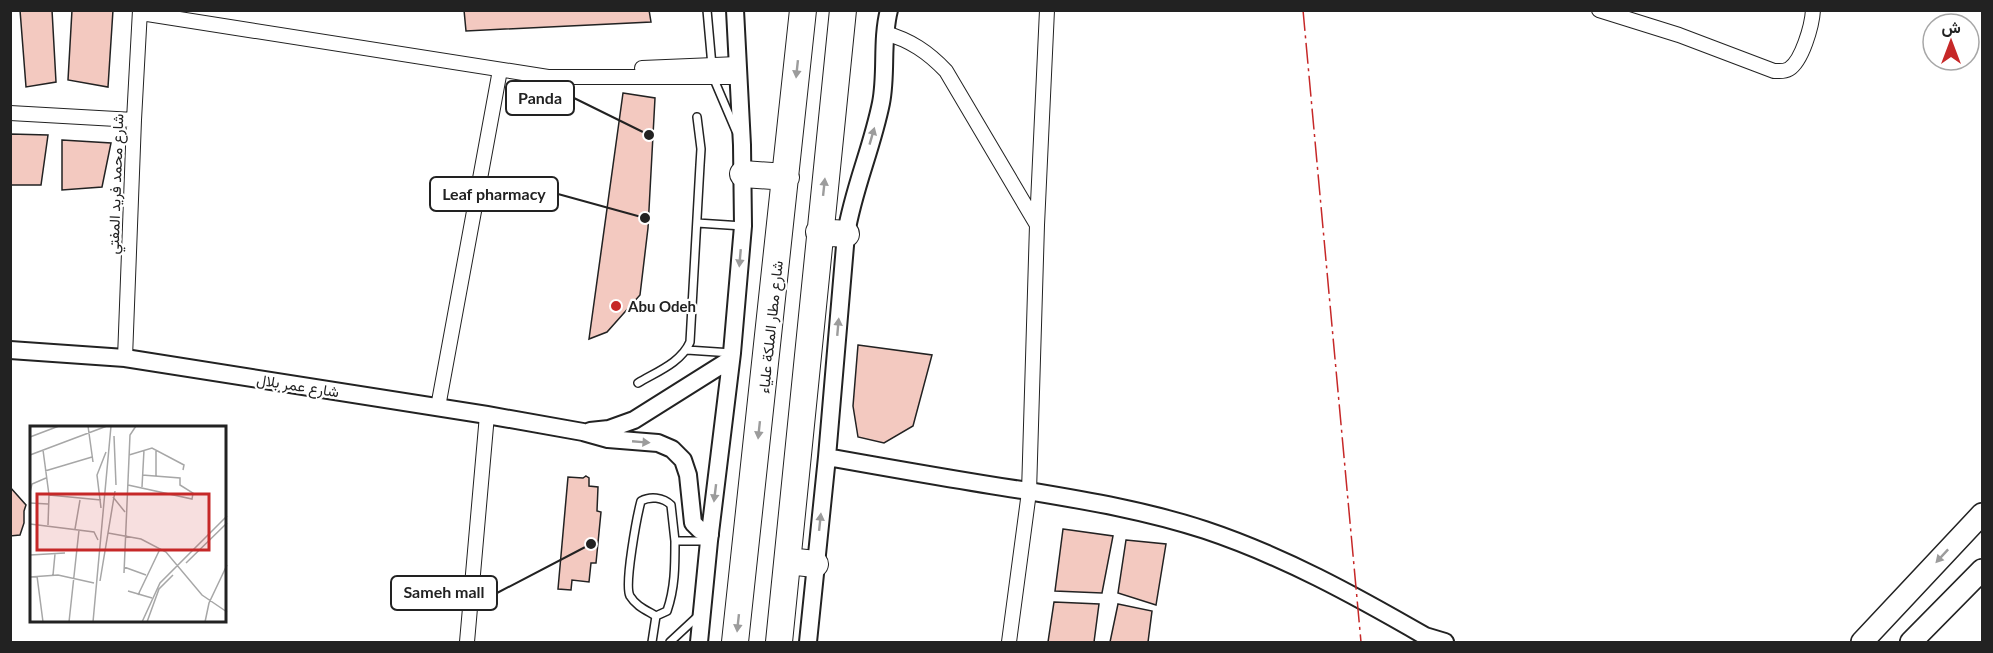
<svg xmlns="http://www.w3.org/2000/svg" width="1993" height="653" viewBox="0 0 1993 653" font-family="Lato,Vazirmatn,sans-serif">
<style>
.building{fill:#f3c9c0;stroke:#222;stroke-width:1.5}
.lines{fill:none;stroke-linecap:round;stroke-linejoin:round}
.service-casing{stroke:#222;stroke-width:10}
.minor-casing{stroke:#222;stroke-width:16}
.tertiary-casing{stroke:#222;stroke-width:20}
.primary-casing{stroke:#222;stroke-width:24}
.motorway-casing{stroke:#222;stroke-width:28}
.service{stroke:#fff;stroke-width:7}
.minor{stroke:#fff;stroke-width:14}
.tertiary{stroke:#fff;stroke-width:16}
.primary{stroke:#fff;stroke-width:21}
.motorway{stroke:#fff;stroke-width:26}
.power{stroke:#c62828;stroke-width:1.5;stroke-dasharray:21 4.5 3 4.5;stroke-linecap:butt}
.oneway{fill:#9c9c9c}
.poi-dot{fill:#c62828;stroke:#fff;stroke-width:2}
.labels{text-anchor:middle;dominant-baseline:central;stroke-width:4.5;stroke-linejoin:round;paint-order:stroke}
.street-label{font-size:15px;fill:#222;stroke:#fff}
.poi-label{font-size:15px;font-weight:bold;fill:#222;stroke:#fff;text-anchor:start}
.inset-road{fill:none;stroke:#a7a7a7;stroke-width:1.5}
.view{fill:#c62828;fill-opacity:0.15;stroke:#c62828;stroke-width:3}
.inset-edge{fill:none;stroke:#222;stroke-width:3}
.leader{fill:none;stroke:#222;stroke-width:2}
.callout-dot{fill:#222;stroke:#fff;stroke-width:2}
.callout{fill:#fff;stroke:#222;stroke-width:2}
.callout-label{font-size:16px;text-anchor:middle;font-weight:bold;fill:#222}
</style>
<rect width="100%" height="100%" fill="#fff"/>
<path class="building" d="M20 10H52L56 82 26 87Z
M72 10H113L108 87 68 80Z
M464 10H649L651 22 466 31Z
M623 93 655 98 648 228 640 295 607 332 589 339Z
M10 134 48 135 41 185H10Z
M62 140 111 143 102 187 62 190Z
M858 345 932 355 913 426 884 443 858 437 853 406Z
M586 476 589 478V486L598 487 597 511 601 512 596 563H591L589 582 572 580 571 590 558 589 568 477 583 478Z
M10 487 26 505 24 511V523L20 535 10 536Z
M1063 529 1113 536 1102 593 1055 591Z
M1126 540 1166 544 1156 605 1118 593Z
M1054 602 1099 604 1094 642H1048Z
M1118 604 1152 611 1148 642H1110Z"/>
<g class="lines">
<defs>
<path id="service" d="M707 10 713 77 736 131
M697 223 743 226
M687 350 732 353
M638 383C656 372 681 363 690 342L700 165 701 149 697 117
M656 616 667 611C675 588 675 566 675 541H707
M652 642 656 616C646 610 636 606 630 596 624 585 637 516 641 501 650 496 663 497 671 505L675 541
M670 642 698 616"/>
<path id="minor" d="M1599 10 1679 35 1774 71C1780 71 1784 72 1789 69 1802 61 1812 26 1813 10
M141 13 548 77H738
M885 33C910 40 928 52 946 71L1037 225
M642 68 738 64
M10 113 134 120
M125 358 134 120 140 10
M438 407 500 70
M467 642 487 415
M1009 642 1029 492 1037 225 1047 10"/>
<path id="tertiary" d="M10 350 125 358 487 415 583 432 608 439 658 443 672 449 683 460 688 475 693 523 700 530 710 535
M590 431 609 429 634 420 731 359
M827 457C894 469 961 481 1028 491 1088 501 1147 511 1205 530 1283 556 1354 595 1425 636L1445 642
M699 642 709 541 732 353 743 226 742 145 735 10
M808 642 827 457 846 234C853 190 872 148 881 103 887 73 881 41 889 10"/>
<path id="primary" d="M1862 642 1982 514
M1911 642 1982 570"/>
<path id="motorway" d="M743 174 786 177
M819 232 846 234
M788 561 815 564
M735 642 803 10
M779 642 843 10"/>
</defs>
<use href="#service" class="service-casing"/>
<use href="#minor" class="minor-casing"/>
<use href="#tertiary" class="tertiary-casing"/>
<use href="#primary" class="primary-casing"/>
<use href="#motorway" class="motorway-casing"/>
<use href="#service" class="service"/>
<use href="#minor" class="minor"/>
<use href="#tertiary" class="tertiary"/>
<use href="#primary" class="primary"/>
<use href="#motorway" class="motorway"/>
<path class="power" d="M1303 10 1361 642"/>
</g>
<defs><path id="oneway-solid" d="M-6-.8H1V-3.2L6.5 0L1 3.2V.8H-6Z" transform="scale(1.5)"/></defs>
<g class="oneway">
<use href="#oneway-solid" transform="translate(797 69) rotate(96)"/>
<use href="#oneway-solid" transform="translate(872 136) rotate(-74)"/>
<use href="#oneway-solid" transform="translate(824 187) rotate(-84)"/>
<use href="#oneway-solid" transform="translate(740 258) rotate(95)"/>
<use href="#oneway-solid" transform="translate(838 327) rotate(-85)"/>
<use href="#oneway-solid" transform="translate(759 430) rotate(96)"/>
<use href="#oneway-solid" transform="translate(641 442) rotate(5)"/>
<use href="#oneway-solid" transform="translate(715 493) rotate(97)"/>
<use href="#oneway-solid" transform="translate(820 522) rotate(-84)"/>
<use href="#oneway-solid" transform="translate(1942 556) rotate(133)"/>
<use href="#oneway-solid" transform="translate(738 623) rotate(96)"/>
</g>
<circle class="poi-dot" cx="616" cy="306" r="6"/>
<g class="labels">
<g class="street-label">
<text transform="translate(115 184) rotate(-88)">شارع محمد فريد المفتي</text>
<text transform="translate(770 327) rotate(-84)">شارع مطار الملكة علياء</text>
<text transform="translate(298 385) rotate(9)">شارع عمر بلال</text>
</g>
<g class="poi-label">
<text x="628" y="306">Abu Odeh</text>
</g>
</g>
<g transform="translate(30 426)">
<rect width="196" height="196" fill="#fff"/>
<path class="inset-road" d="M58 0 63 36M84 10 86 59M0 11 29 0M13 24 19 69 18 99M0 29 77 0M99 29 122 22 154 39 153 44M15 45 62 31M126 50V24M98 59 162 73 163 67 150 59V52L112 49M112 61 114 24M0 66 2 58 16 52M19 69 71 74M83 71 95 86M0 77 18 78M71 82 67 49 76 26M0 98 64 106 68 114M45 103 50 74M78 107 111 113 136 126 172 169 197 186M0 129 35 127M156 137 197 97M94 141 116 149M94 147 100 9 106 0M23 149 25 128M7 150 13 196M0 151 28 149 64 157M70 155 85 65M98 165 122 172M108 169 130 123M39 196 49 104M63 196 81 0M112 196 130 157 197 90M117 196 129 163 143 149M175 196 179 177 197 139"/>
<path class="view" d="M7 68H179V124H7Z"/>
<rect width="196" height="196" class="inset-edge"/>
</g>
<path class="leader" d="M649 135L574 98M645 218L558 194M591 544L497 593"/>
<g class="callout-dot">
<circle cx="649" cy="135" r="6"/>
<circle cx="645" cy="218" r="6"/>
<circle cx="591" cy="544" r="6"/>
</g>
<g class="callout">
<rect x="506" y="81" width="68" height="34" rx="6"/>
<rect x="430" y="177" width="128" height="34" rx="6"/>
<rect x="391" y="576" width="106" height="34" rx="6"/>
</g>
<g class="callout-label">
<text x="540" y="104">Panda</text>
<text x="494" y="200">Leaf pharmacy</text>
<text x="444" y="598">Sameh mall</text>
</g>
<rect width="1993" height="653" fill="none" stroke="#222222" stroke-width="24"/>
<g transform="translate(1951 42)"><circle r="28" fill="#ffffff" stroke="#a7a7a7" stroke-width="1.5"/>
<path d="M0-4.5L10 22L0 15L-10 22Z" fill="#c62828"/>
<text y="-9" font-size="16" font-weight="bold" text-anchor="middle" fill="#222222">ش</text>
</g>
</svg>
